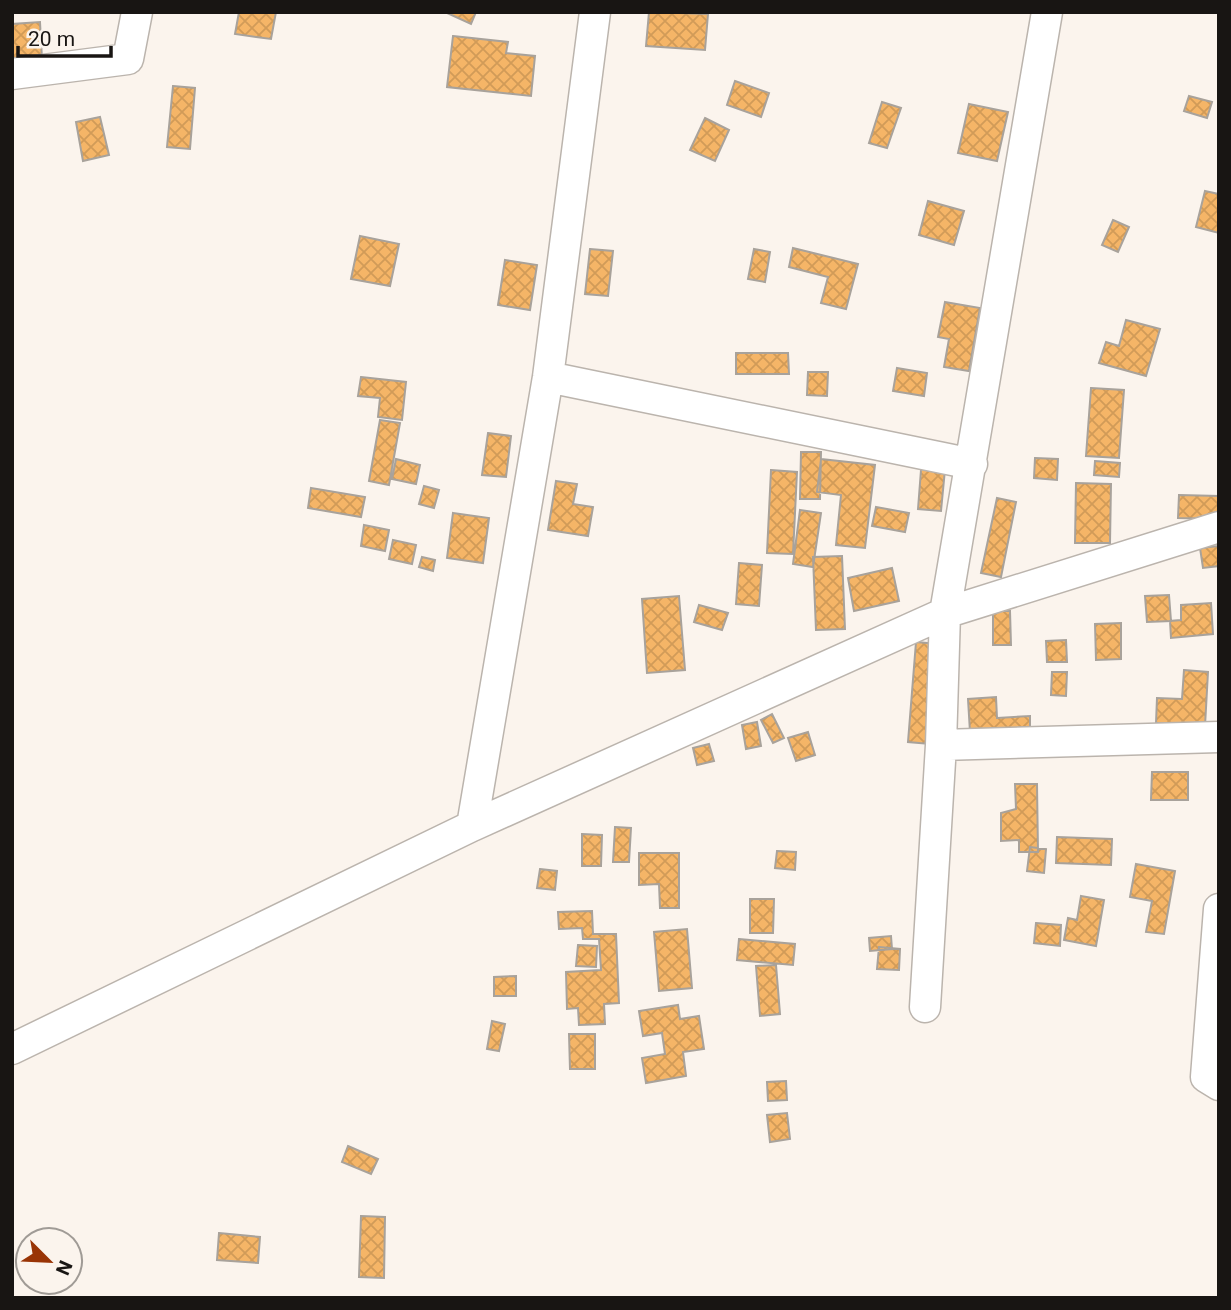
<svg xmlns="http://www.w3.org/2000/svg" width="1231" height="1310" viewBox="0 0 1231 1310" font-family="Roboto,sans-serif">
<style>
.building{fill:url(#building-cross-hatch);stroke:#a8a29b;stroke-width:2}
.lines{fill:none;stroke-linecap:round;stroke-linejoin:round}
.minor-casing{stroke:#bbb4ad;stroke-width:33}
.minor{stroke:#fff;stroke-width:30}
</style>
<defs>
<pattern id="building-cross-hatch" width="8" height="8" patternUnits="userSpaceOnUse" patternTransform="scale(1.75)"><rect width="8" height="8" fill="#f5b567"/><path d="M0 0l8 8M0 8l8-8" fill="none" stroke="#d19b58"/></pattern>
</defs>
<rect width="100%" height="100%" fill="#fbf4ed"/>
<path class="building" d="M239 12H276L271 39 235 34Z
M445 12H476L471 24Z
M649 12 708 14 705 50 646 46Z
M40 22 42 59 12 61V24Z
M453 36 508 42 506 53 535 56 531 96 447 87Z
M735 81 769 93 761 117 727 105Z
M173 86 195 88 190 149 167 147Z
M1189 96 1212 102 1207 118 1184 111Z
M882 102 901 108 887 148 869 143Z
M969 104 1008 112 997 161 958 153Z
M100 117 109 155 83 161 76 122Z
M705 118 729 130 715 161 690 150Z
M1205 191 1219 194V233L1196 227Z
M928 201 964 211 954 245 919 235Z
M1113 220 1129 227 1118 252 1102 245Z
M360 236 399 244 390 286 351 279Z
M793 248 858 264 846 309 821 303 828 277 789 267Z
M590 249 613 251 608 296 585 294Z
M754 249 770 252 765 282 748 279Z
M505 260 537 265 530 310 498 305Z
M945 302 980 308 969 371 944 367 949 339 938 337Z
M1126 320 1160 329 1146 376 1099 363 1106 342 1119 346Z
M736 353H788L789 374H736Z
M897 368 927 373 924 396 893 391Z
M808 372H828L827 396 807 395Z
M361 377 406 382 402 420 378 417 380 398 358 396Z
M1091 388 1124 390 1119 458 1086 456Z
M380 420 400 423 389 485 369 481Z
M488 433 511 436 506 477 482 475Z
M801 452H821L820 499H800Z
M922 457 946 459 941 511 918 509Z
M1035 458 1058 459 1057 480 1034 478Z
M396 459 420 465 416 484 392 479Z
M821 459 875 465 865 548 836 545 841 495 817 492Z
M1095 461 1120 463 1119 477 1094 475Z
M771 470 797 472 793 554 767 553Z
M556 481 577 484 573 504 593 507 588 536 548 530Z
M1076 483 1111 484 1110 543H1075Z
M424 486 439 490 434 508 419 504Z
M311 488 365 497 361 517 308 508Z
M1179 495 1219 496 1218 519 1178 518Z
M997 498 1016 502 1001 577 981 573Z
M876 507 909 513 905 532 872 526Z
M800 510 821 513 813 567 793 564Z
M453 513 489 518 483 563 447 558Z
M364 525 389 530 385 551 361 546Z
M393 540 416 545 412 564 389 559Z
M1219 546V566L1203 568 1200 548Z
M842 556 845 629 816 630 813 557Z
M422 557 435 560 433 571 419 567Z
M739 563 762 565 759 606 736 604Z
M892 568 899 601 854 611 848 578Z
M1169 595 1171 621 1147 622 1145 596Z
M679 596 685 670 647 673 642 599Z
M1211 603 1213 634 1171 638 1170 621 1181 620V605Z
M699 605 728 613 722 630 694 622Z
M993 611H1010L1011 645H993Z
M1121 623V659L1096 660 1095 624Z
M1066 640 1067 662H1047L1046 641Z
M916 642 938 644 930 744 908 742Z
M1184 670 1208 672 1205 726 1156 723 1157 698 1182 699Z
M1052 672H1067L1066 696 1051 695Z
M996 697 997 718 1030 716V728L970 732 968 699Z
M772 714 784 738 773 743 761 720Z
M757 722 761 746 746 749 742 725Z
M808 732 815 755 796 761 788 738Z
M709 744 714 761 697 765 693 748Z
M1152 772H1188V800H1151Z
M1015 784H1037L1038 852H1019V840L1001 841V813L1016 809Z
M615 827 631 828 629 862H613Z
M582 834 602 835 601 866H582Z
M1057 837 1112 839 1111 865 1056 863Z
M1030 847 1046 849 1044 873 1027 871Z
M777 851 796 852 795 870 775 868Z
M639 853H679V908H660L659 884 639 885Z
M1136 864 1175 871 1164 934 1146 932 1152 901 1130 897Z
M540 869 557 871 555 890 537 888Z
M1081 896 1104 900 1096 946 1064 940 1068 918 1077 920Z
M750 899H774L773 933H750Z
M592 911 593 934H616L619 1003 604 1004 605 1024 579 1025 578 1008 567 1009 566 972 601 970 599 939H583L582 928 559 929 558 912Z
M1036 923 1061 925 1060 946 1034 943Z
M687 929 692 988 659 991 654 932Z
M891 936 892 949 870 951 869 938Z
M739 939 795 944 793 965 737 960Z
M578 945 597 946 596 967 576 966Z
M879 947 900 949 899 970 877 969Z
M776 965 780 1014 760 1016 756 966Z
M516 976V996H494V977Z
M678 1005 680 1019 699 1016 704 1049 683 1052 686 1076 646 1083 642 1058 665 1054 662 1033 643 1036 639 1011Z
M492 1021 505 1024 499 1051 487 1049Z
M569 1034H595V1069H570Z
M786 1081 787 1100 768 1101 767 1082Z
M787 1113 790 1139 770 1142 767 1115Z
M348 1146 378 1159 371 1174 342 1162Z
M361 1216 385 1217 384 1278 359 1277Z
M219 1233 260 1237 258 1263 217 1260Z"/>
<g class="lines">
<defs>
<path id="minor" d="M12 74 128 59 137 12
M548 377 972 464
M941 745 1219 737
M472 826 548 377 595 12
M1219 909 1206 1077 1219 1085
M925 1007 941 745 945 613 1047 12
M12 1049 472 826 945 613 1219 527"/>
</defs>
<use href="#minor" class="minor-casing"/>
<use href="#minor" class="minor"/>
</g>
<rect width="1231" height="1310" fill="none" stroke="#181513" stroke-width="28"/>
<g transform="translate(49 1261) rotate(114)"><circle r="33" fill="#fbf4ed" stroke="#a09b96" stroke-width="2"/>
<path d="M0-5L12 26L0 18L-12 26Z" fill="#993405"/>
<text y="-10" font-size="19" font-weight="bold" text-anchor="middle" fill="#181513">N</text>
</g>
<path d="M18 46v10h93v-10" fill="none" stroke="#181513" stroke-width="3.5"/>
<text x="28" y="46" font-size="21" fill="#181513" stroke="#fbf4ed" stroke-width="5" paint-order="stroke">20 m</text>
</svg>
